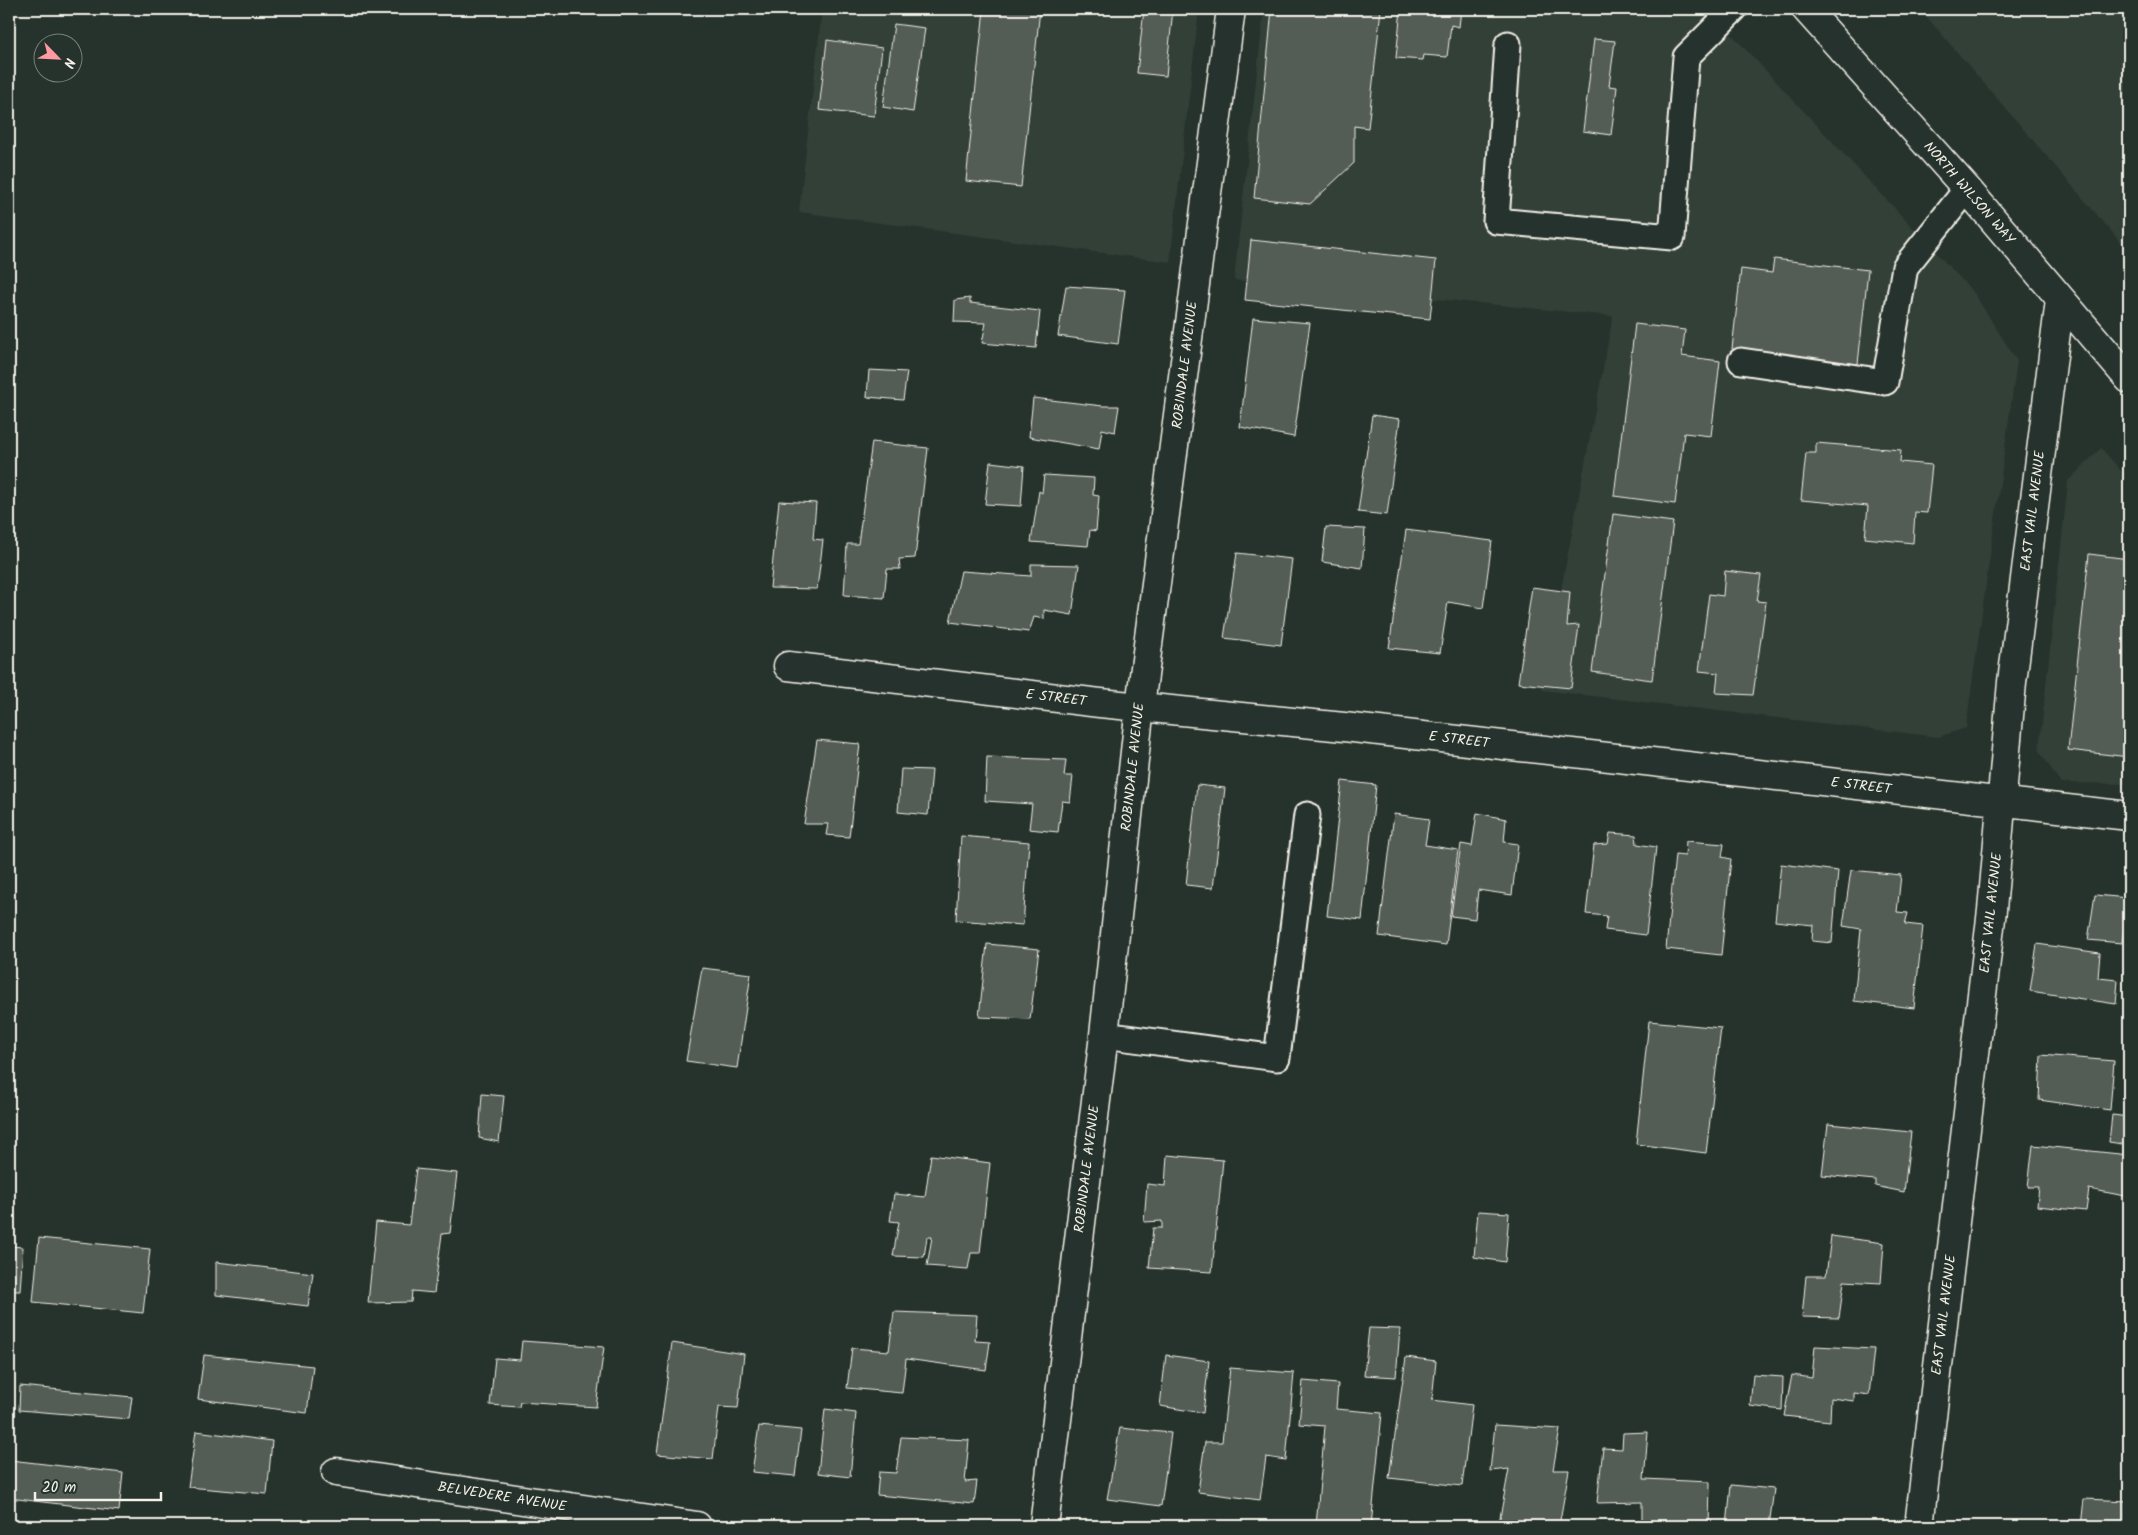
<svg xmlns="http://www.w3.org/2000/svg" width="2138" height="1535" viewBox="0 0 2138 1535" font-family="Kalam,sans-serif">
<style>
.built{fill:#333f39}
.building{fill:#525c55;stroke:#f4f1e8}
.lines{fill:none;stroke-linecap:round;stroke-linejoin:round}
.service-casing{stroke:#f4f1e8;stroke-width:29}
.minor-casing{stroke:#f4f1e8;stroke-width:31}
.secondary-casing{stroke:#f4f1e8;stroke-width:31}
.service{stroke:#26332d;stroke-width:25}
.minor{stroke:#26332d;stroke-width:28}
.secondary{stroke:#26332d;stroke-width:28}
.labels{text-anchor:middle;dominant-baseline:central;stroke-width:4.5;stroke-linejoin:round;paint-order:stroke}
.street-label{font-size:14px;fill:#f4f1e8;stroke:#26332d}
</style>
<rect width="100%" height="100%" fill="#26332d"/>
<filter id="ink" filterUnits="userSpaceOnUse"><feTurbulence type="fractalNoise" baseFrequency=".02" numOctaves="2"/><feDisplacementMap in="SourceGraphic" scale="10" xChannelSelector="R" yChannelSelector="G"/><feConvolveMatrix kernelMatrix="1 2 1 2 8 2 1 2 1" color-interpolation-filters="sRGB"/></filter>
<g filter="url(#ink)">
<path class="built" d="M822 9H1199L1170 262 799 212Z
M1264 9H1708L1974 293 2017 361 1966 728 1938 737 1542 690 1613 316 1234 280Z
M1920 9H2129V252Z
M2101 448 2129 480V784L2061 783 2039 751 2068 481Z"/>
<path class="building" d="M938 9H968L967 13Z
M984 9H1040L1021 187 966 181Z
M1144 9H1173L1166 76 1137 73Z
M1272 9H1381L1368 128 1354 126V163L1310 204 1254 198Z
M1401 9H1461L1459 27 1451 25 1447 57 1424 55 1423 60 1396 58Z
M894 24 925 28 913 112 883 107Z
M1594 39 1615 41 1609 86 1617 87 1611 135 1583 131Z
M827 40 882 48 874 116 819 110Z
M1251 240 1436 260 1430 319 1245 300Z
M1774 259 1868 270 1858 364 1732 349 1741 269 1772 273Z
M1066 286 1125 290 1118 344 1058 336Z
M970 298V303L1040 311 1036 348 982 343 986 323 954 322 955 300Z
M1253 318 1310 323 1294 437 1240 427Z
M1635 324 1685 330 1682 356 1720 361 1711 436 1684 433 1675 504 1614 496Z
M869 370 907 372 903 400 867 397Z
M1033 398 1103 406H1119L1115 432 1102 429 1099 449 1029 437Z
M1372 415 1400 419 1387 515 1358 512Z
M872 442 928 448 915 558 899 559 900 569H887L884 598 844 595 847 544H858Z
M1816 443 1901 450 1900 462 1932 465 1927 513 1915 512 1913 543 1865 538 1868 506 1801 500 1806 453H1816Z
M990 462 1024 466 1021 506 985 504Z
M1044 475 1094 478 1093 495 1099 496 1096 531 1090 530 1088 546 1031 542 1039 491 1042 493Z
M779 501 816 503 813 539 823 540 817 589 770 588Z
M1613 514 1673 522 1652 680 1592 672Z
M1326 527 1365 529 1362 568 1322 562Z
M1406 530 1492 541 1483 608 1448 602 1440 653 1389 648Z
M1237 553 1292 559 1281 645 1224 638Z
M2089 554 2129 559V757L2068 750Z
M1031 564 1079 565 1072 615 1044 610V619L1034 617 1029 632 950 622 961 571 1031 576Z
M1725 571 1761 575 1757 601 1766 602 1753 695 1716 693 1718 673 1699 671 1709 594 1723 596Z
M1532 587 1570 592 1567 626 1579 625 1571 688 1518 683Z
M817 740 860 744 849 837 826 835 828 824H804Z
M987 757 1066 760 1064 776H1073L1070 802 1062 801 1058 832 1029 829 1032 804 985 801Z
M901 769 932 770 928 815 898 812Z
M1342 781 1376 785 1362 920 1327 916Z
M1197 785 1225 788 1213 888 1186 885Z
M1477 813 1506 819 1504 842 1518 844 1512 895 1478 890 1475 919 1451 916 1461 844 1472 846Z
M1394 814 1429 819 1425 845 1458 850 1446 945 1379 936Z
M1610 833 1636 835 1637 844 1656 847 1646 935 1605 930 1607 916 1586 914 1594 845 1608 844Z
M961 836 1029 842 1023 925 956 920Z
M1686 841 1724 844 1722 857 1731 859 1721 955 1666 949 1675 855 1685 856Z
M1781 864 1838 871 1832 943 1812 941 1813 925 1775 921Z
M1851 870 1901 875 1897 912 1908 913 1905 924 1923 926 1914 1008 1854 1001 1861 929 1843 926Z
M2095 895 2128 898 2122 943 2088 940Z
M987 944 1039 949 1030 1019 979 1017Z
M2037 944 2100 953 2098 978 2118 980 2116 1004 2030 991Z
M702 968 751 974 737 1068 686 1061Z
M1649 1021 1721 1028 1706 1153 1636 1144Z
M2041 1055 2114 1061 2110 1110 2039 1100Z
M482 1094 504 1096 499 1142 479 1138Z
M2112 1115 2129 1117V1145L2109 1142Z
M1828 1124 1911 1132 1904 1192 1875 1186V1180L1822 1175Z
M2033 1145 2129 1155 2125 1196 2089 1189 2086 1211 2037 1206 2039 1187H2028Z
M931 1155 990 1163 980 1253H971L968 1269 927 1266 932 1237H927L924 1257 893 1256 899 1222 890 1221 894 1194 925 1197Z
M1167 1155 1223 1160 1212 1272 1149 1268 1153 1228H1162V1221L1144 1222 1147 1184 1165 1186Z
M416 1169 457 1173 450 1233 442 1234 434 1293 412 1291 411 1302 368 1303 376 1222 409 1225Z
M1478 1211 1509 1213 1505 1262 1474 1257Z
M1831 1236 1884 1243 1881 1283 1844 1281 1839 1318 1802 1317 1806 1276H1826Z
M39 1238 150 1249 143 1313 33 1302Z
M9 1246 23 1247 20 1291H9Z
M216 1262 313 1273 308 1306 216 1295Z
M894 1312 977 1315 975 1341 990 1342 986 1370 906 1359 902 1393 847 1388 852 1348 889 1351Z
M1369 1328 1400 1329 1396 1377 1364 1375Z
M522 1341 604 1347 596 1407 520 1402 519 1407 490 1405 495 1358 520 1360Z
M672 1343 744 1354 738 1408 719 1407 713 1459 657 1454Z
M1815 1346 1874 1349 1869 1395 1854 1393V1401L1831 1398 1830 1421 1784 1416 1792 1375 1812 1378Z
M204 1355 313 1366 307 1413 198 1399Z
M1166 1355 1209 1361 1203 1413 1160 1406Z
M1406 1357 1436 1361 1432 1400 1472 1405 1462 1486 1389 1478Z
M1230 1368 1294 1373 1286 1460 1266 1457 1260 1500 1198 1492 1205 1442H1222Z
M1753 1375 1783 1377 1782 1410 1750 1406Z
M1303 1381 1338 1384 1336 1409 1382 1413 1371 1526H1316L1325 1426 1299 1424Z
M20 1386 132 1397 129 1419 19 1410Z
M825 1409 856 1413 850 1477 818 1473Z
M1495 1425 1560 1429 1553 1470H1569L1559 1526 1499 1523 1509 1469 1490 1471Z
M759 1426 801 1430 795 1476 752 1472Z
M1120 1428 1171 1433 1161 1506 1107 1499Z
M196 1431 272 1441 267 1494 188 1487Z
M1648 1432 1644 1479 1710 1482 1709 1526H1642V1502L1597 1503 1603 1448 1622 1449 1623 1433Z
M901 1437 969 1440 965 1482 977 1481 974 1504 877 1495 879 1472 896 1473Z
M10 1460 123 1473 119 1511 9 1498Z
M1731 1485 1774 1489 1769 1526H1727Z
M2084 1499 2129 1501V1526H2081Z"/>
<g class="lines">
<defs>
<path id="service" d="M1508 44 1496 221 1672 237 1686 57 1734 9
M1741 361 1885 382 1905 267 1967 189
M1104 1035 1277 1058 1307 815"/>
<path id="minor" d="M788 666 1100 703 1344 727 2129 816
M336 1472 697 1526
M1044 1526 1104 1035 1140 706 1231 9
M1919 1526 1992 910 2012 682 2060 300"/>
<path id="secondary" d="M1806 9 1967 189 2129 379"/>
</defs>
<use href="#service" class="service-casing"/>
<use href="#minor" class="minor-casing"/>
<use href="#secondary" class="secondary-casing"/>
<use href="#service" class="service"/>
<use href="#minor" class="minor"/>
<use href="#secondary" class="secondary"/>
</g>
</g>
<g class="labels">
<g class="street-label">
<text transform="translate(1969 193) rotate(49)">NORTH WILSON WAY</text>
<text transform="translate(1185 365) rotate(-83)">ROBINDALE AVENUE</text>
<text transform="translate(2033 511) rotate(-83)">EAST VAIL AVENUE</text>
<text transform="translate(1056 698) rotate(7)">E STREET</text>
<text transform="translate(1459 740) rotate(7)">E STREET</text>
<text transform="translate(1133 767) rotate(-84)">ROBINDALE AVENUE</text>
<text transform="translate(1861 786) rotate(7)">E STREET</text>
<text transform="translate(1991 913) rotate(-84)">EAST VAIL AVENUE</text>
<text transform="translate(1087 1169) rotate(-83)">ROBINDALE AVENUE</text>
<text transform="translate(1944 1315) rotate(-83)">EAST VAIL AVENUE</text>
<text transform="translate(502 1497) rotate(9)">BELVEDERE AVENUE</text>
</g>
</g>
<rect width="2138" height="1535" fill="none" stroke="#26332d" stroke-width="30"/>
<rect x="15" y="15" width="2108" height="1505" fill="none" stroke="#f4f1e8" stroke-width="2" filter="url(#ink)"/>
<g transform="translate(58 58) rotate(114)"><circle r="24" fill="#26332d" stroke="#787f78"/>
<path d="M0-4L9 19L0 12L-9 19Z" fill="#ff9aa2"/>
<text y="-8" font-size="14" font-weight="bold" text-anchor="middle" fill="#f4f1e8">N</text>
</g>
<path d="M35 1492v8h126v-8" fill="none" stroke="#f4f1e8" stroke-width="2.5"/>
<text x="42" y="1492" font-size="15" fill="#f4f1e8" stroke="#26332d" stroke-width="4" paint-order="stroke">20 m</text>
</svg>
